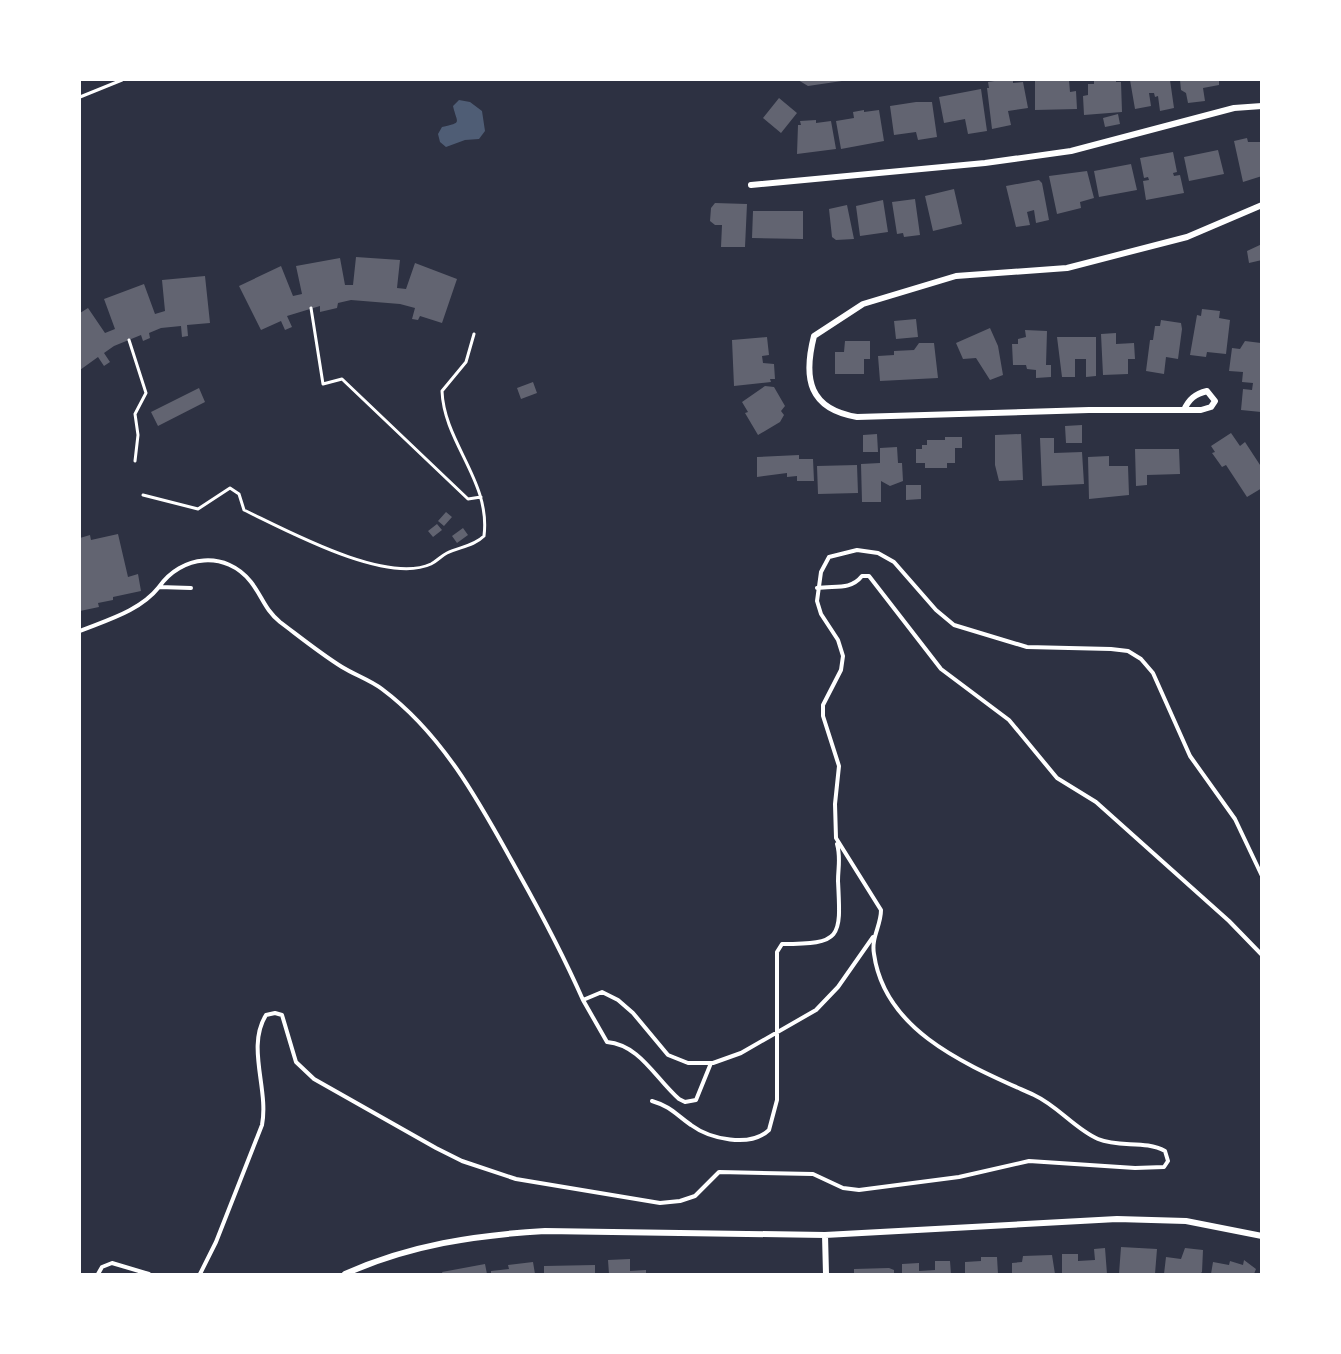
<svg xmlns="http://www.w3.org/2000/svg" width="1341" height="1354" viewBox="0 0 1341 1354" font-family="Overpass,sans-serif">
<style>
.water{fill:#4f5d75}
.building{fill:#626471}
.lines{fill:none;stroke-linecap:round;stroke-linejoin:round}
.path{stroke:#fff;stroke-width:3}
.service{stroke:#fff;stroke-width:4}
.minor{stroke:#fff;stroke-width:6}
</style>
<rect width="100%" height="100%" fill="#2d3142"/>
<path class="water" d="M459 100 470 102 482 111 485 131 479 139 465 140 446 147 440 142 438 134 442 127C463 122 457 124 453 106Z"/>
<path class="building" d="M798 80H842V81L808 86Z
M1001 80H1013V83L1023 82 1028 108 1008 111 1011 125 992 129 987 88H989L988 82Z
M1035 80H1069L1070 92 1076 91 1077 109 1035 110Z
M1094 80H1116V82H1121L1122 112 1084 115 1083 96 1088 95V84H1094Z
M1130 80H1170L1174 108 1160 111 1158 96 1155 97 1154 93H1149L1151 106 1135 109Z
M1180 80H1219V85L1203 88 1205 101 1188 103 1186 93 1181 90Z
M981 89 987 131 968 134 965 119 944 123 939 97Z
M779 98 797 113 781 133 763 118Z
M916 102H932L937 137 918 140 916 132 894 135 890 106Z
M864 110V112L879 110 884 141 841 149 836 121 854 118 853 112Z
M1118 114 1120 124 1105 127 1103 118Z
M816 120V123L831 121 836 149 797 154 798 125H801L800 121Z
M1247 138 1248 142H1262V176L1243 182 1234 141Z
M1218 150 1224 174 1189 181 1184 157Z
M1173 152 1177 172 1173 173 1174 176 1180 175 1184 193 1146 200 1143 181 1149 180 1148 177 1144 178 1140 158Z
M1131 164 1137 190 1099 197 1094 171Z
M1087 171 1094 198 1080 202 1081 208 1057 214 1049 176Z
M1039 180 1042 183 1049 220 1036 223 1034 210 1027 212 1030 225 1016 227 1006 186Z
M954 189 962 224 933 231 925 196Z
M915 199 920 235 904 237 903 233 897 234 892 202Z
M883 200 888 232 860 236 856 206Z
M715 203 747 204 745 247H721L722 225H715L710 221 711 208Z
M847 205 854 239 836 240 832 237 829 209Z
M753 211H803V239L752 238Z
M1262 244V260L1249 263 1247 251Z
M356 257 400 260 397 288 406 289 415 263 457 279 442 323 420 316 418 320 412 319 415 308 400 304 351 300 338 303 337 308 320 312V306L287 316 292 327 285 330 281 321 261 330 239 286 281 266 293 296 302 294 296 266 340 258 345 285H353Z
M205 276 210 323 187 325 188 336 182 337 181 326 161 328 149 333 150 338 143 341 141 335 114 346 104 353 110 362 104 366 98 357 80 370V313L88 308 105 333 115 329 104 299 144 284 155 314 165 311 162 280Z
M1202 309 1220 311 1219 318 1230 320 1226 354 1207 352 1206 357 1190 355 1197 315 1201 316Z
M916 319 918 337 896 339 894 321Z
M1161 320 1181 323 1182 329 1178 359 1166 357 1164 374 1146 371 1150 340H1153L1155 326H1160Z
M990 328 998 346 1003 375 990 380 976 358 963 359 956 343Z
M1025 330 1047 331 1046 365H1051V377L1036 378V370L1027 369 1026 365H1013L1012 344H1018V339L1026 337Z
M1116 333V344L1134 343 1135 359H1128V374L1103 375 1101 334Z
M767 337 769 355 762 356 763 363 774 364 775 379H770L771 382 734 386 732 340Z
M1057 337H1096V376L1086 377V359H1075V377H1062Z
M845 341H870V359H864V374H835V352H844Z
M1245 341 1261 343 1262 345 1261 412 1241 410 1243 389 1252 390 1253 383 1242 382 1243 372 1229 371 1232 348 1240 349Z
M919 343H934L938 378 880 381 878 356 894 355V351L914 350Z
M533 382 537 393 521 399 517 388Z
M765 386 774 387 785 406 781 411 784 415 780 422 758 435 745 413 748 412 742 402Z
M199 388 205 402 158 426 151 412Z
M1082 425V443H1066L1065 426Z
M1231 433 1240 446 1245 442 1262 468V488L1247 497 1226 465 1222 467 1212 453 1215 452 1211 446Z
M877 434 878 452H863V435Z
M1021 434 1023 480 999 481 995 465V435Z
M945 437H962V448H955V463H947V468H925V463H916V449H922V445H927V440H945Z
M1040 438H1054V453L1082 452 1084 484 1042 486Z
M897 447 898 463H902L903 481 890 486 881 481V502H862L861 464 880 463V448Z
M1135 449H1179L1180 474 1147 475V485L1136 486Z
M799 455V459H813L814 481H797V476L787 477V473L757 477V457Z
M1109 456V466H1128L1129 495 1089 499 1088 457Z
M857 465 858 493 818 494 817 466Z
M906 485H921V499L906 500Z
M446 512 452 517 444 526 438 521Z
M437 524 442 530 433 537 428 531Z
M463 528 468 535 457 543 452 536Z
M118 534 128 577 138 574 141 591 113 597V600L98 603 99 607 80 611V538L90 535 91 540Z
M1121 1247 1157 1249 1155 1274H1119Z
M1105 1248 1107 1274H1062V1254H1078V1261L1095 1260 1094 1249Z
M1185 1248 1203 1250 1202 1272 1200 1274H1164L1166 1257 1181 1259Z
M1052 1255 1055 1274H1012V1263L1022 1262 1023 1256Z
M981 1257H997L998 1274H965V1262L981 1261Z
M630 1259V1271L646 1270V1274H609L608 1260Z
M1244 1260 1256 1269 1254 1274H1211L1213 1262 1229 1265 1230 1261 1243 1265Z
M935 1261H950L951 1274H902V1264L919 1263V1271L935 1270Z
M533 1262 535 1274H491V1271L509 1269 508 1265Z
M485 1264 487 1274H443L442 1272Z
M595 1265V1274H544V1266Z
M889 1268 894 1270V1274H854V1269Z"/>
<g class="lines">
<path class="path" d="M80 97 122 80
M311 308 323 384 342 379 468 499 481 497
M129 340 146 393 135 414 138 435 135 461
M143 495 198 509 230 488 239 494 244 510C286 530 386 585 431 564 437 561 441 556 447 553 459 547 474 546 484 536 491 481 444 443 442 391L466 362 474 334"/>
<path class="service" d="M159 587C181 555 226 550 251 582 262 596 265 610 280 622 300 637 321 654 342 667 355 675 370 680 382 689 445 736 482 807 519 874 542 915 564 957 583 1000L602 992 618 1000 633 1013 668 1055 688 1063H713L741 1053 816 1010 838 987 873 937
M817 588C834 585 850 591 862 576H869L941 669 1009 720 1057 778 1096 802 1229 921 1262 955
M80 631C107 620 140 611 159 587L191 588
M583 1000 607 1042C640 1045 655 1078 679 1099L685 1102 696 1100 711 1063
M652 1101C672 1107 675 1114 691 1125 710 1139 750 1148 769 1130L777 1100V952L782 944C842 944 841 938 838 881 838 867 841 858 837 844
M98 1274 102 1267 112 1263 149 1274
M200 1274 216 1242 262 1125C269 1089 246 1047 266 1015L275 1013 282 1015 296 1062 314 1079 436 1148 462 1161 516 1179 660 1203 680 1201 695 1196 719 1172 813 1174 843 1188 859 1190 959 1177 1029 1161 1135 1168 1164 1167 1168 1161 1165 1151C1145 1140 1119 1148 1098 1139 1075 1129 1058 1106 1034 1095 970 1066 885 1033 874 954 871 937 881 926 881 910L836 838 835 804 839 766 823 716V705L841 670 843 656 838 640 821 614 817 601 821 572 829 557 857 550 878 553 894 562 936 610 954 625 1027 647 1111 649 1128 651 1141 659 1153 673 1190 756 1235 819 1262 876"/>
<path class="minor" d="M751 185 985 163 1071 151 1234 108 1262 106
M1184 410C1189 399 1195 394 1207 391L1215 401 1211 407 1201 410H1089L857 417C809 409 803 379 814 336L863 304 956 276 1067 268 1187 237 1262 205
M825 1235 826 1274
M345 1274C409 1245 476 1235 545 1231L825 1235 1117 1219 1186 1221 1262 1236"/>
</g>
<rect width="1341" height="1354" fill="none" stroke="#ffffff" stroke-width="162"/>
</svg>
